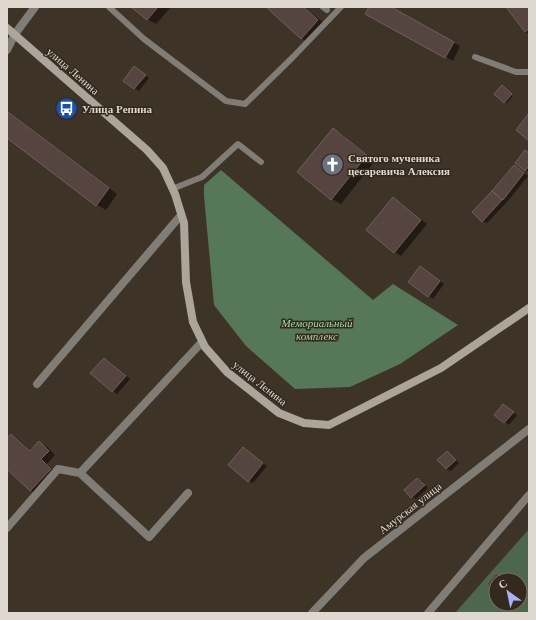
<svg xmlns="http://www.w3.org/2000/svg" width="536" height="620" viewBox="0 0 536 620" font-family="'Libre Baskerville',serif">
<style>
.green{fill:#4c674e;fill-rule:evenodd}
.forest{fill:#567859}
.shadow{fill:#0007}
.building{fill:#554440;stroke:#715e5a}
.lines{fill:none;stroke-linecap:round;stroke-linejoin:round}
.service{stroke:#807c76;stroke-width:6}
.minor{stroke:#807c76;stroke-width:8}
.secondary{stroke:#aba59a;stroke-width:8}
.labels{text-anchor:middle;dominant-baseline:central;stroke-width:3;stroke-linejoin:round;paint-order:stroke}
.street-label{font-size:11px;fill:#dfd8d0;stroke:#33291d}
.poi-label{font-size:11px;font-weight:bold;fill:#dfd8d0;stroke:#33291d;text-anchor:start}
.park-label{font-size:11px;font-style:italic;fill:#a3daa7;stroke:#33291d}
</style>
<rect width="100%" height="100%" fill="#3e3327"/>
<path class="green" d="M529 529V613H455ZM496 580H520V604H496Z"/>
<path class="forest" d="M221 170 373 300 393 284 458 325 400 364 350 387 295 389 246 346 214 305 204 196V185Z"/>
<path class="shadow" d="M133 7H171L156 24 147 19Z
M267 7H305L327 26 310 43 301 38Z
M370 7H389L460 46 453 61 367 13Z
M507 7H529V34L525 32Z
M139 70 149 78 139 91 124 81Z
M504 88 513 96 507 103 505 102Z
M7 110 117 194 106 210 97 205 7 137Z
M333 129 342 134 375 161 341 204 332 199Z
M529 153V172L525 170Z
M514 166 528 176 507 202 487 223 482 221 473 212 492 191Z
M393 198 400 202 427 224 401 256 395 252Z
M424 270 444 284 433 299 409 282Z
M105 359 109 361 130 379 117 394 113 391Z
M504 405 517 415 509 425 496 415Z
M12 435 18 439 31 451 39 443 46 446 55 455 47 464 57 473 37 494 30 490 7 468V440Z
M243 448 267 466 253 483 249 481Z
M447 452 451 455 459 463 451 471 446 469Z
M418 479 422 481 428 488 416 499 412 497Z"/>
<path class="building" d="M131 7H158L147 20Z
M266 7H304L318 20 301 39Z
M369 7H391L454 42 445 58 365 14Z
M506 7H529V29L525 32Z
M134 66 146 75 134 89 123 81Z
M502 85 512 94 504 103 494 94Z
M7 111 109 188 96 206 7 138Z
M529 113V141L516 130Z
M333 128 367 155 331 200 297 172Z
M525 150 529 153V166L525 171 515 163Z
M514 165 524 173 503 200 492 191Z
M492 191 502 200 482 222 472 212Z
M393 197 421 220 394 253 366 230Z
M420 266 440 281 428 297 408 282Z
M104 358 126 376 112 392 90 373Z
M503 404 514 412 504 423 494 415Z
M11 434 30 451 39 441 49 451 41 459 51 469 30 491 7 469V438Z
M243 447 263 463 248 482 228 465Z
M447 451 456 460 446 469 437 460Z
M417 478 425 485 411 498 404 490Z
M496 573 505 580H496V591L487 584Z"/>
<g class="lines">
<path class="service" d="M109 7 144 39 226 101 245 104 293 57 341 7
M323 7 327 10
M475 57 516 72H529
M172 189 202 177 238 144 261 162"/>
<path class="minor" d="M7 50 15 34 35 7
M37 384 181 215
M188 493 149 537 80 473 202 342
M7 528 58 469 80 473
M312 613 364 558 529 429
M428 613 529 495"/>
<path class="secondary" d="M7 28 147 150 163 168 175 194 184 223 186 282 193 322 205 347 227 372 279 413 304 423 329 425 441 368 529 308"/>
</g>
<defs>
<symbol id="bus-disc" viewBox="-11 -11 22 22"><circle r="9.5" fill="#1a4fb4" stroke="#33291d"/><path d="M-5-6H5V4H4V6H2V4H-2V6H-4V4H-5ZM-3.5-4V0h7V-4ZM-3.5 1.2v1.5H-2V1.2ZM2 1.2v1.5H3.5V1.2Z" fill="#fff"/></symbol>
<symbol id="church-disc" viewBox="-11 -11 22 22"><circle r="9.5" fill="#6b7280" stroke="#33291d"/><path d="M-1.2-6h2.4v3.5h3.3v2.4h-3.3V6h-2.4V-.1h-3.3v-2.4h3.3Z" fill="#fff"/></symbol>
</defs>
<g fill-rule="evenodd">
<use href="#bus-disc" x="54" y="96" width="25" height="25"/>
<use href="#church-disc" x="320" y="152" width="25" height="25"/>
</g>
<g class="labels">
<g class="street-label">
<text transform="translate(73 71) rotate(41)">улица Ленина</text>
<text transform="translate(260 383) rotate(38)">улица Ленина</text>
<text transform="translate(410 508) rotate(-38)">Амурская улица</text>
</g>
<g class="poi-label">
<text x="82" y="109">Улица Репина</text>
<text x="348" y="158">Святого мученика<tspan x="348" dy="13">цесаревича Алексия</tspan></text>
</g>
<g class="park-label">
<text x="317" y="323">Мемориальный<tspan x="317" dy="13">комплекс</tspan></text>
</g>
</g>
<rect width="536" height="620" fill="none" stroke="#dfd8d0" stroke-width="16"/>
<g transform="translate(508 592) rotate(327)"><circle r="19" fill="#33291d" stroke="#786f65"/>
<path d="M0-3L7 15L0 10L-7 15Z" fill="#abaffb"/>
<text y="-6" font-size="11" font-weight="bold" text-anchor="middle" fill="#dfd8d0">С</text>
</g>
</svg>
